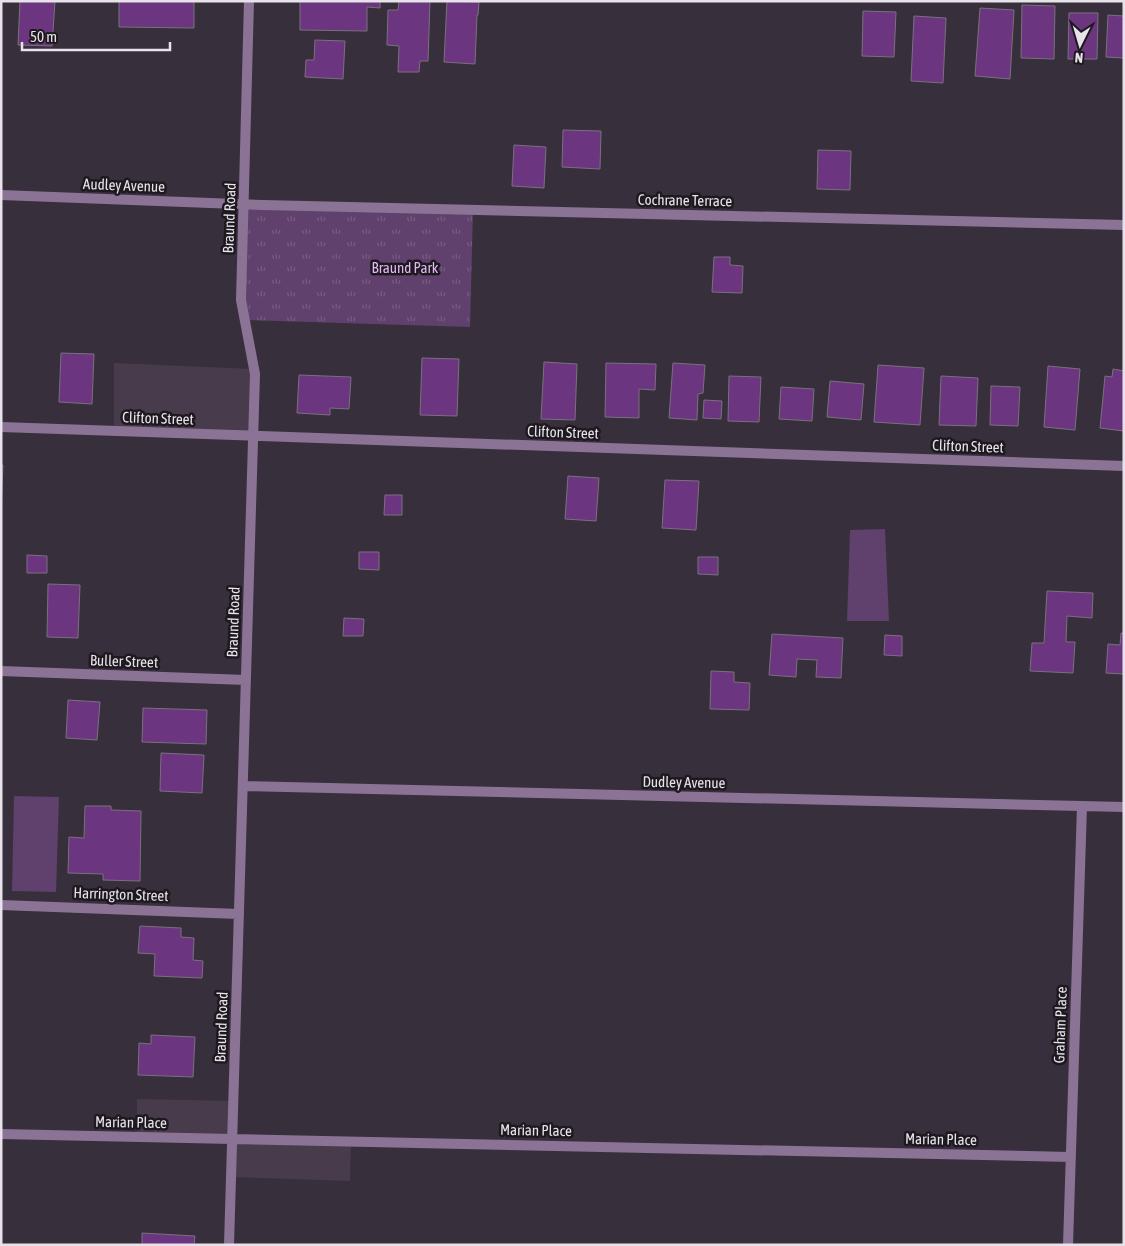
<svg xmlns="http://www.w3.org/2000/svg" width="1125" height="1246" viewBox="0 0 1125 1246" font-family="'Asap Condensed',sans-serif">
<style>
.built{fill:#473b4c}
.park{fill:url(#park-tufts)}
.garden{fill:#60406c}
.building{fill:#6b367f;stroke:#7a707e}
.lines{fill:none;stroke-linecap:round;stroke-linejoin:round}
.street{stroke:#8b7395;stroke-width:10}
.labels{text-anchor:middle;dominant-baseline:central;stroke-width:5;stroke-linejoin:round;paint-order:stroke}
.street-label{font-size:15px;fill:#e8e2ea;stroke:#1d191f}
.park-label{font-size:15px;fill:#e2b7f4;stroke:#1d191f}
</style>
<defs>
<pattern id="park-tufts" width="24" height="20" patternUnits="userSpaceOnUse" patternTransform="scale(1.25)"><rect width="24" height="20" fill="#60406c"/><path d="M3 7l-1-3M5 7V3M7 7l1-3M15 17l-1-3M17 17v-4M19 17l1-3" fill="none" stroke="#775b81"/></pattern>
</defs>
<rect width="100%" height="100%" fill="#382f3c"/>
<path class="built" d="M114 363 254 369 253 436 114 431Z
M137 1099 234 1101 233 1139 351 1142 350 1181 231 1177 232 1139 137 1137Z"/>
<path class="park" d="M245 204 473 210 470 327 245 320Z"/>
<path class="garden" d="M885 529 889 621H847L850 530Z
M14 796 59 797 56 892 12 891Z"/>
<path class="building" d="M20 1H55L52 46 18 45Z
M119 1H194V28L119 27Z
M300 1H380V8L367 7V31L300 30Z
M399 1H430L428 61H420L419 72H398L399 46 387 45 388 10H398Z
M447 1 479 2 478 15H477L475 64 444 62Z
M1022 5 1055 6 1054 59 1021 58Z
M980 8 1014 10 1010 79 975 76Z
M863 11 896 12 894 57 862 56Z
M1069 13H1098L1097 59H1068Z
M1108 15 1124 16V58L1106 57Z
M914 16 946 18 943 83 911 81Z
M315 40 345 41 343 79 305 77 306 60H314Z
M563 130 601 131 600 169 562 167Z
M514 145 546 147 544 188 512 186Z
M818 150 851 151 850 190 817 189Z
M714 257H730V265L743 266 742 293 712 292Z
M61 353 94 354 92 404 59 402Z
M422 358 459 359 457 416 420 415Z
M544 362 577 364 575 420 541 419Z
M606 363 656 364 655 390 639 389V418L605 417Z
M673 363 705 365 703 393 698 394 697 420 669 418Z
M878 365 924 368 920 425 874 422Z
M1048 366 1080 369 1075 430 1044 427Z
M1113 369 1124 371V431L1100 428 1105 376 1112 377Z
M299 375 351 377 349 409 330 408V415L297 413Z
M729 376 761 377 759 422 728 421Z
M941 376 978 378 976 426 939 425Z
M830 381 864 384 861 420 827 417Z
M991 386 1020 387 1018 426 990 425Z
M781 387 814 389 812 421 779 419Z
M704 400 722 401 721 419 703 418Z
M1 465H3L1 511Z
M568 476 599 478 596 521 565 519Z
M665 480 699 481 696 530 662 528Z
M385 495H402V515H384Z
M359 552H379V570L359 569Z
M27 555 47 556V573H27Z
M698 557H718V575L698 574Z
M48 584 80 585 78 638 47 637Z
M1047 591 1093 593 1092 618 1067 616 1066 642H1075L1073 673 1030 671 1032 643H1044Z
M344 618 364 619 363 636H343Z
M1121 633H1124V674L1106 673 1108 644 1120 645Z
M772 634 843 638 841 678 816 677 817 660 797 659 796 677 769 675Z
M885 635 902 636V656L884 655Z
M711 671 734 672V682L750 683 749 710 710 709Z
M68 700 100 702 97 740 66 738Z
M143 708 207 710 206 744 142 742Z
M161 753 204 755 202 793 160 791Z
M85 806H111V810L141 811 140 881 103 880V874L68 873 69 837 84 838Z
M140 926 181 928V937L194 938 193 960 203 961 202 978 154 976 155 954 138 953Z
M151 1035 195 1037 193 1077 138 1075 139 1043 151 1044Z
M142 1233 195 1236 194 1245H142Z"/>
<g class="lines">
<path class="street" d="M1 195 263 205 1124 225
M1 427 1124 466
M1 671 246 680
M244 786 1124 807
M1 905 239 914
M1 1134 1071 1157
M229 1245 255 374 241 300 249 1
M1068 1245 1082 806"/>
</g>
<g class="labels">
<g class="street-label">
<text transform="translate(124 185) rotate(2)">Audley Avenue</text>
<text transform="translate(685 200) rotate(1)">Cochrane Terrace</text>
<text transform="translate(229 218) rotate(-88)">Braund Road</text>
<text transform="translate(158 418) rotate(2)">Clifton Street</text>
<text transform="translate(563 432) rotate(2)">Clifton Street</text>
<text transform="translate(968 446) rotate(2)">Clifton Street</text>
<text transform="translate(233 622) rotate(-88)">Braund Road</text>
<text transform="translate(124 661) rotate(2)">Buller Street</text>
<text transform="translate(684 782) rotate(1)">Dudley Avenue</text>
<text transform="translate(121 894) rotate(2)">Harrington Street</text>
<text transform="translate(1060 1025) rotate(-88)">Graham Place</text>
<text transform="translate(221 1027) rotate(-88)">Braund Road</text>
<text transform="translate(131 1122) rotate(1)">Marian Place</text>
<text transform="translate(536 1130) rotate(1)">Marian Place</text>
<text transform="translate(941 1139) rotate(1)">Marian Place</text>
</g>
<g class="park-label">
<text x="405" y="267">Braund Park</text>
</g>
</g>
<rect width="1125" height="1246" fill="none" stroke="#e8e2ea" stroke-width="5"/>
<g transform="translate(1080 45) rotate(185)" stroke="#1d191f" stroke-width="4" paint-order="stroke">
<path d="M0-4L9 19L0 12L-9 19Z" fill="#e8e2ea"/>
<text y="-8" font-size="14" font-weight="bold" text-anchor="middle" fill="#e8e2ea">N</text>
</g>
<path d="M22 42v8h148v-8" fill="none" stroke="#e8e2ea" stroke-width="2.5"/>
<text x="30" y="42" font-size="15" fill="#e8e2ea" stroke="#1d191f" stroke-width="4" paint-order="stroke">50 m</text>
</svg>
